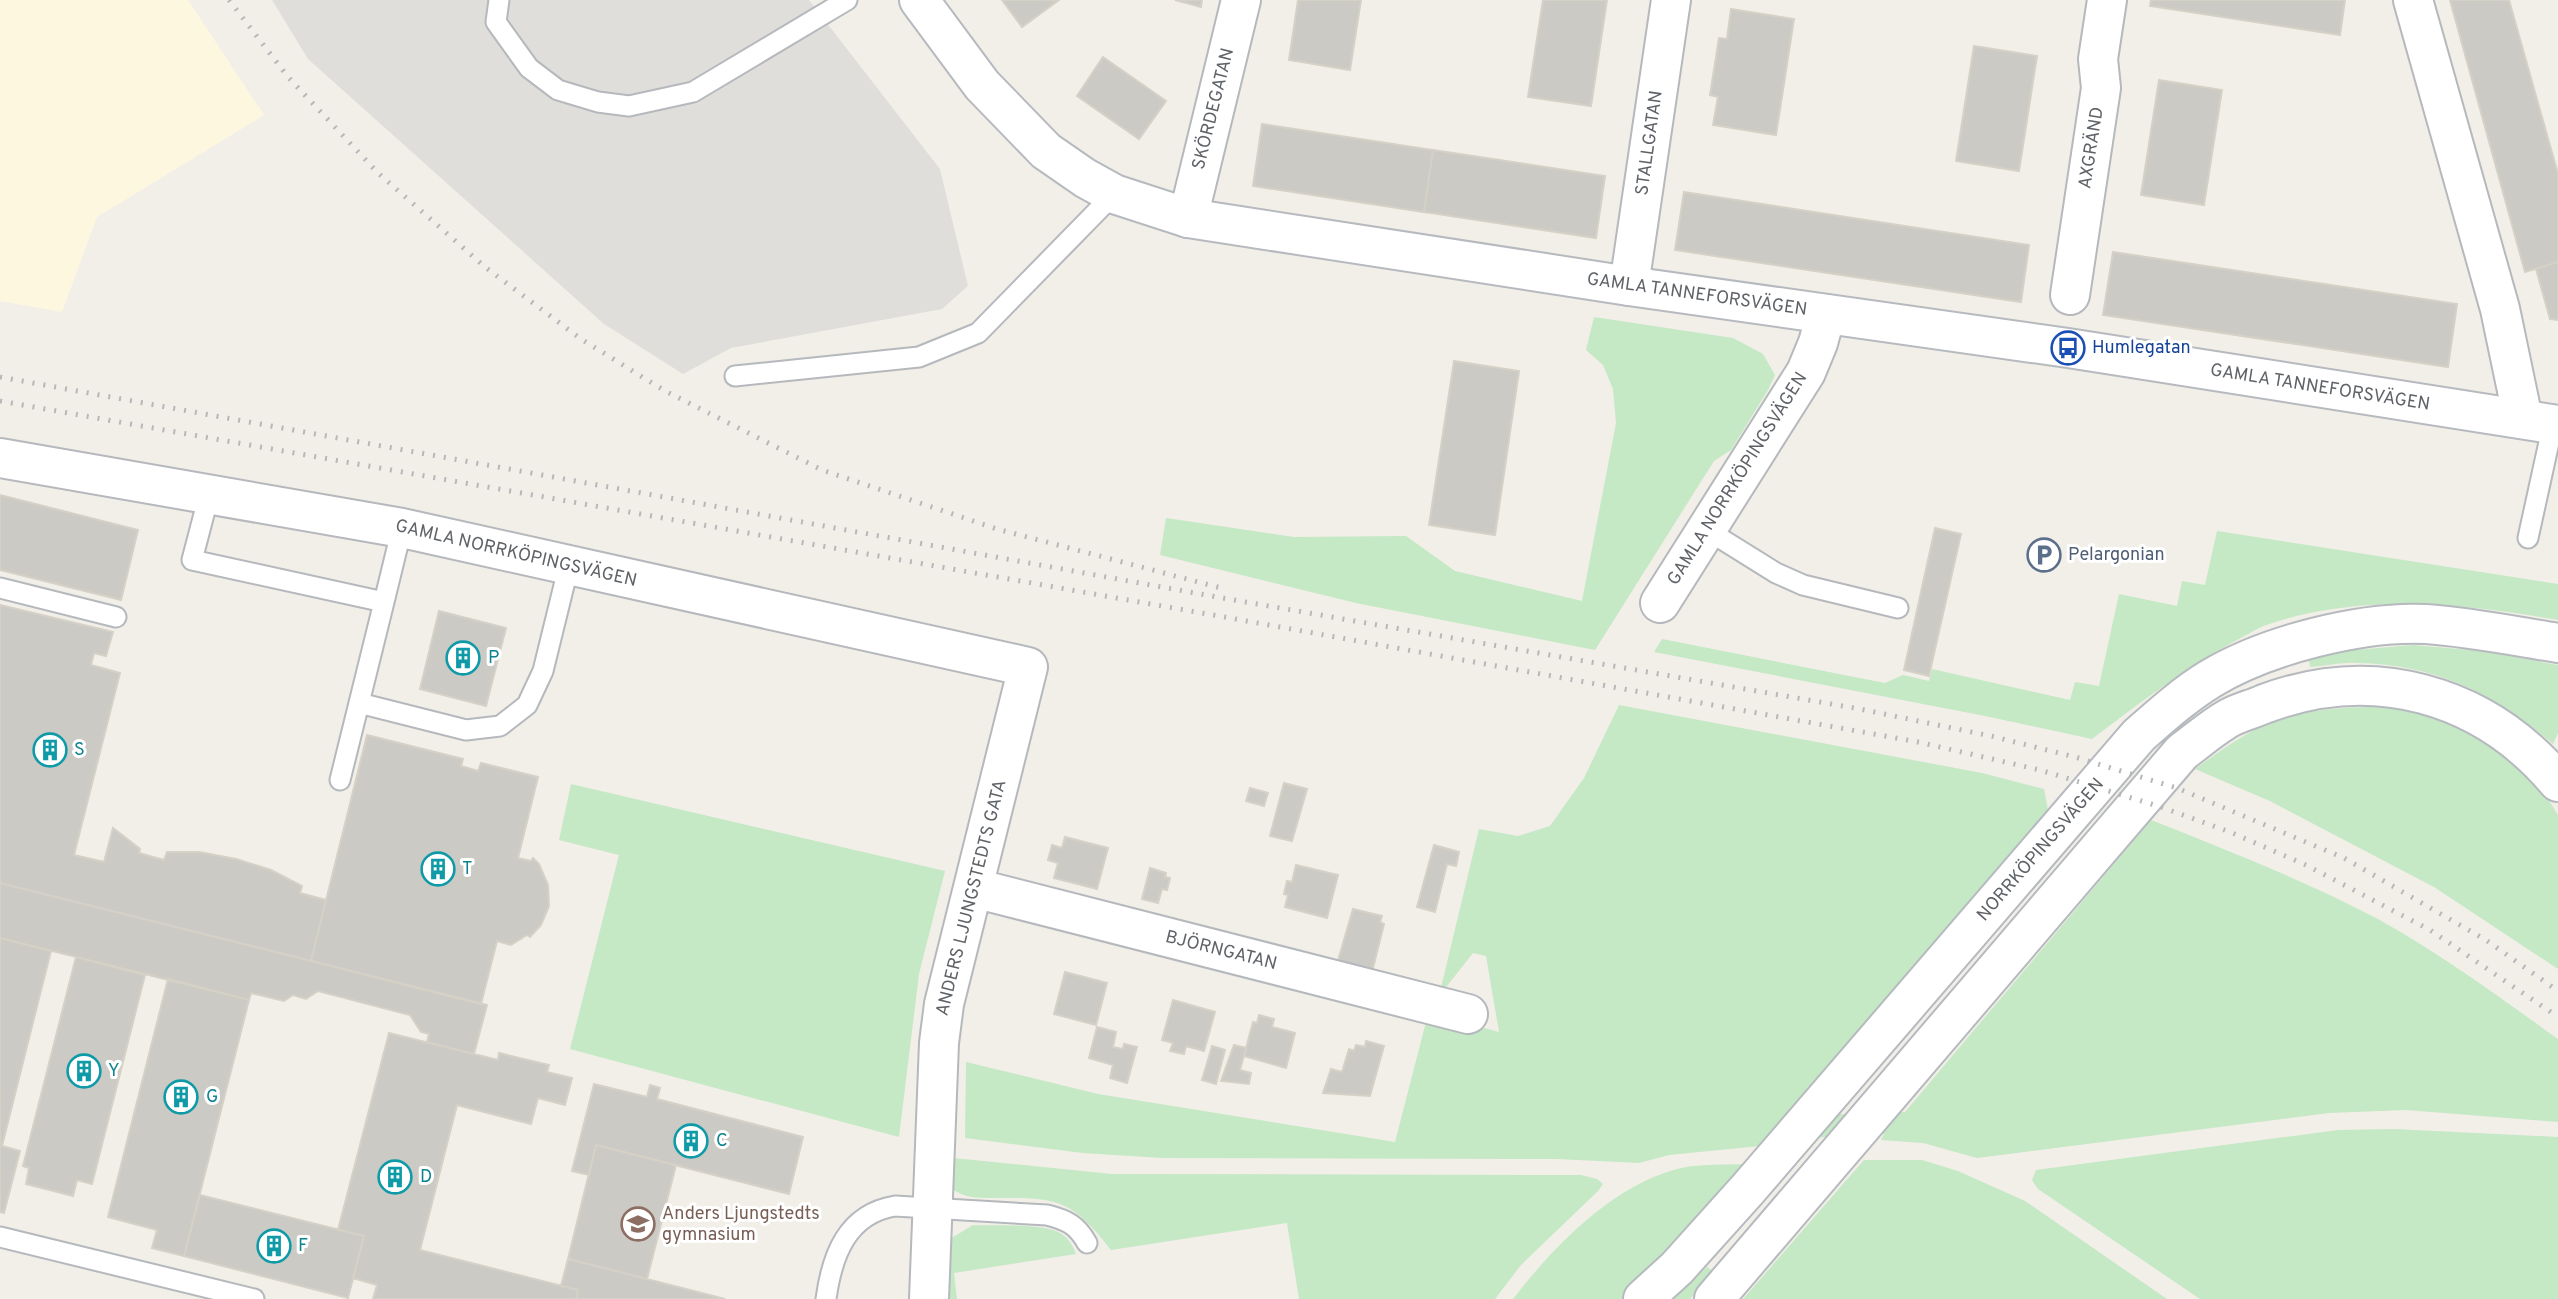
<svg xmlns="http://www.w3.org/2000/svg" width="2558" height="1299" viewBox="0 0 2558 1299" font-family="Overpass,sans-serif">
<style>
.commercial{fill:#fef7e0}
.industrial{fill:#e0deda}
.green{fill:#c5e8c5}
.building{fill:#cccac5;stroke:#d6d1c6;stroke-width:2}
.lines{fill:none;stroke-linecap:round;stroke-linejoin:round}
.lane-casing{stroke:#b5b8bc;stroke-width:23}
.street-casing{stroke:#b5b8bc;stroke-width:42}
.secondary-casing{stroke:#b6babf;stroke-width:42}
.lane{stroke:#fff;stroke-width:19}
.street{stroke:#fff;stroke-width:38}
.secondary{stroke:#fff;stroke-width:38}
.rail{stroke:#b6b7b8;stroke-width:5;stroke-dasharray:2 9;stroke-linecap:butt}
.labels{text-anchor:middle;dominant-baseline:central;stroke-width:6;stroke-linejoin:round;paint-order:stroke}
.street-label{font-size:18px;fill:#5f6368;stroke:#fff}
.transit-label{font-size:18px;fill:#164399;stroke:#fff;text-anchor:start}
.service-label{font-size:18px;fill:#4e5e75;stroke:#fff;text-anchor:start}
.culture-label{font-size:18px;fill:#0d838f;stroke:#fff;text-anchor:start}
.education-label{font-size:18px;fill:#785e54;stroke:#fff;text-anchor:start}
</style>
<rect width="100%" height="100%" fill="#f1efe8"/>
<path class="commercial" d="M0 0H188L264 115 97 217 62 312 0 301Z"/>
<path class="industrial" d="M272 0H809L940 169 968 286 942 309 731 348 683 374 604 324 308 59Z"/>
<path class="green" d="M1594 317 1733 338 1763 354 1775 375 1768 390 1731 450 1714 461 1595 650 1356 603 1160 555 1166 518 1294 537 1406 536 1455 571 1582 601 1616 423 1613 389 1603 365 1586 350Z
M2217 531 2558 584V620C2463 603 2359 593 2266 625 2255 629 2244 637 2233 642 2183 670 2138 704 2092 739L1985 716 1654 652 1662 639 1885 683 1903 675 1929 681 1932 669 2070 700 2075 682 2099 686 2119 594 2177 606 2182 581 2205 585Z
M2413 645 2482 651 2558 665V733L2553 744C2493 693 2438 665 2358 663 2343 662 2326 666 2310 667L2309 660 2343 651Z
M1619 705 1982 773 2044 789 2048 810 1786 1116 1905 1112 2151 820C2227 850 2303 880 2376 918 2440 953 2499 997 2558 1039V1122L2406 1110 2329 1113 1977 1158 1923 1143 1881 1140 1884 1134 1766 1140 1760 1146 1669 1155 1639 1163 1557 1159 1163 1158 1083 1153 965 1138 966 1062 1098 1094 1395 1142 1426 1022 1433 1014 1499 1032 1486 956 1473 953 1439 996 1479 829 1518 836 1550 826 1584 778Z
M2399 706C2423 715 2448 723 2471 733 2503 747 2541 784 2558 815V969L2434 887 2270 801 2195 769C2223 749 2255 725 2290 716 2325 707 2363 707 2399 706Z
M571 784 945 871 919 974 899 1137 570 1049 619 855 559 840Z
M2394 1129 2558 1137V1299H2200L2038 1189 2032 1180 2036 1170 2338 1130Z
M953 1158 1112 1174 1581 1175 1597 1179 1603 1184 1598 1191 1521 1265 1495 1299H1299L1287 1223 1111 1250C1070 1197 1056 1198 992 1198 976 1198 964 1198 951 1188Z
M1864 1160H1922L1958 1171 2025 1201 2167 1299H1743Z
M1745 1164 1632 1290 1621 1299H1513C1555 1245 1616 1181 1686 1167 1705 1164 1726 1165 1745 1164Z
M973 1225C993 1226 1045 1223 1060 1233 1069 1238 1073 1246 1076 1254L954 1273 957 1299H946L950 1239Z
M1707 1267 1715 1272 1690 1299H1674Z"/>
<path class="building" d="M1002 0H1059L1022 27Z
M1175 0H1202L1201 7Z
M1298 0H1361L1350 70 1289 60Z
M1543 0H1607L1591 106 1528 97Z
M2151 0H2345L2340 35 2150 6Z
M2450 0H2509L2558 174V262L2525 272Z
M1731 9 1794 19 1776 135 1713 125 1718 97 1710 95 1719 38 1727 39Z
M1974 46 2037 56 2019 171 1956 161Z
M1103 57 1166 101 1139 139 1077 96Z
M2159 80 2222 90 2204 205 2141 195Z
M1262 124 1433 150 1424 212 1253 186Z
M1433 150 1605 176 1596 238 1424 212Z
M1684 192 2029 245 2021 302 1675 250Z
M2113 252 2457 304 2448 367 2103 315Z
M2558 262V320L2550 319 2536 269Z
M1454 361 1519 371 1495 535 1429 525Z
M0 495 138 530 121 600 0 570Z
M1935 528 1961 534 1929 676 1904 670Z
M0 605 113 632 106 656 94 653 91 665 120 673 74 855 104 862 113 828 140 849 139 853 164 860 167 852H199L236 859 271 870 302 886 300 893 326 900 311 961 0 883Z
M439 611 506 628 486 706 420 689Z
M367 735 463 759 461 766 478 771 481 763 538 777 518 858 531 861 533 858 539 864 548 885 549 906 541 925 530 937 527 935 511 945 497 941 481 1004 311 961Z
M1284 783 1307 789 1292 841 1270 836Z
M1250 788 1268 793 1264 806 1246 801Z
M1065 837 1108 848 1097 889 1054 878 1058 863 1048 860 1052 845 1062 848Z
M1434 845 1459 852 1456 866 1447 864 1435 912 1417 907Z
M1296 865 1338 875 1327 918 1285 907 1288 895 1284 894 1287 881 1292 882Z
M1150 868 1166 873 1165 877 1170 878 1167 890 1162 889 1158 903 1142 899Z
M0 883 487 1005 474 1054 427 1042 429 1034 421 1032 410 1015 318 991 306 999 293 995 284 1001 251 993 249 1000 0 938Z
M1353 909 1382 916 1380 922 1384 924 1372 972 1337 964Z
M0 938 51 951 2 1146 20 1151 4 1213 0 1212Z
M76 957 145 975 92 1184 77 1180 73 1196 26 1184 29 1168 23 1166Z
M1065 972 1107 983 1096 1025 1054 1014Z
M168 979 249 1000 184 1256 152 1248 157 1230 108 1217Z
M1173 1000 1215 1012 1204 1051 1186 1046 1184 1054 1170 1051 1173 1043 1162 1040Z
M1259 1015 1274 1019 1272 1027 1295 1033 1286 1068 1244 1056 1253 1022 1257 1023Z
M1097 1027 1116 1032 1113 1047 1123 1049 1124 1044 1137 1047 1127 1083 1110 1078 1113 1065 1089 1058Z
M389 1033 498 1060 499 1053 549 1065 547 1072 572 1078 565 1105 538 1098 531 1124 457 1105 420 1250 578 1290 576 1299H373L377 1285 353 1278 364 1236 338 1230Z
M1366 1041 1384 1046 1370 1096 1323 1093 1331 1069 1342 1072 1349 1049 1354 1051 1356 1045 1365 1047Z
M1234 1045 1246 1048 1240 1070 1251 1073 1249 1084 1221 1081Z
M1212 1046 1225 1050 1216 1084 1202 1080Z
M594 1084 647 1097 650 1085 660 1088 657 1099 803 1137 789 1194 596 1145 589 1175 572 1171Z
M596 1145 676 1165 647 1279 568 1259Z
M200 1195 364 1236 348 1298 184 1256Z
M568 1259 647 1279 725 1299H576L578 1290 561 1286Z"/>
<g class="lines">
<defs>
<path id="lane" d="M499 0 496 22 529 68 558 90 598 102 629 106 693 92 847 0
M735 376 919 357 978 333 1114 194
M209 495 192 560 384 602 402 528
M1707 530 1776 573 1803 585 1898 608
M2528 538 2553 424
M0 588 116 617
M359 703 466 730 500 726 527 705 543 671 569 565
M340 780 384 602
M0 1237 254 1299
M826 1299C832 1255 847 1214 895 1206L1047 1215C1067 1220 1077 1225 1087 1243"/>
<path id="street" d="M2413 0 2500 309 2523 419
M1188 218 1241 0
M1629 286 1671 0
M2070 295 2101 88 2098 59 2107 0
M0 458 402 528 1028 667 944 1004 939 1043 929 1299
M1660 603 1806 372 1818 343 1826 314
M974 888 1468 1014"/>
<path id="secondary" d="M919 0 982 85 1046 151 1085 178 1114 194 1188 218 1629 286 2068 348 2558 425
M1643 1299 1677 1268 1748 1189 2139 735C2162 715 2184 695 2210 679 2266 645 2361 621 2426 624 2470 627 2514 636 2558 643
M1714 1299 2182 752C2197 741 2213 727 2229 718 2240 712 2253 709 2264 704 2373 663 2483 693 2558 782"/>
</defs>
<use href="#lane" class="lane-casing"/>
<use href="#street" class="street-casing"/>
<use href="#secondary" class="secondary-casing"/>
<use href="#lane" class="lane"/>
<use href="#street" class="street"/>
<use href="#secondary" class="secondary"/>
<path class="rail" d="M229 0 288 77 378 173 485 267 581 339 665 391 822 470 997 529 1221 588
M0 377 1217 597 1860 709 1991 736 2075 757 2177 788 2344 858 2486 940 2558 991
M0 401 1230 618 1918 742 2040 770 2161 807 2230 832 2306 865 2430 930 2558 1017"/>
</g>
<defs>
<symbol id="bus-ring" viewBox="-11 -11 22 22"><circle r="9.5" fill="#fff" stroke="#1a4fb4" stroke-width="1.5"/><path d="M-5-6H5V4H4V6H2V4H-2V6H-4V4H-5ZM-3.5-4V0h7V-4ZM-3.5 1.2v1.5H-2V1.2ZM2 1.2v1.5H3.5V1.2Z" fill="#1a4fb4"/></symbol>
<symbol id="parking-ring" viewBox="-11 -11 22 22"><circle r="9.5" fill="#fff" stroke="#5c6f8a" stroke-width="1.5"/><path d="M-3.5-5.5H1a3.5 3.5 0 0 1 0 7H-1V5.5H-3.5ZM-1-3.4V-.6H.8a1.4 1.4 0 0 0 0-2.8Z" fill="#5c6f8a"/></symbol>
<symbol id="building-ring" viewBox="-11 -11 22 22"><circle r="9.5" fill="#fff" stroke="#0f9aa8" stroke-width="1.5"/><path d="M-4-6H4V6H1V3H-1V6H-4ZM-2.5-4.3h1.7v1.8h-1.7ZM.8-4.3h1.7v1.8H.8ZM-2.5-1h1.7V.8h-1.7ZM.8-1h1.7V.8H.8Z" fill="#0f9aa8"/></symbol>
<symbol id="school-ring" viewBox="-11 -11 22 22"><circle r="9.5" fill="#fff" stroke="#8d6e63" stroke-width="1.5"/><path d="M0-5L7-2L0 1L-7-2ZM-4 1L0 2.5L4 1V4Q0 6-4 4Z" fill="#8d6e63"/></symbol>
</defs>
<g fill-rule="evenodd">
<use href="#bus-ring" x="2049" y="329" width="38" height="38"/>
<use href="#parking-ring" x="2025" y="536" width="38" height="38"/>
<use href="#building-ring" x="444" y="639" width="38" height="38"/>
<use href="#building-ring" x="31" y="731" width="38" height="38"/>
<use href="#building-ring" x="419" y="850" width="38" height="38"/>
<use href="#building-ring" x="65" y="1052" width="38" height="38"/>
<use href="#building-ring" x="162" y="1078" width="38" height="38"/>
<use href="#building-ring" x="672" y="1122" width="38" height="38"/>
<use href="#building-ring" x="376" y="1158" width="38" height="38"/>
<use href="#school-ring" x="619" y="1205" width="38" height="38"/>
<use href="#building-ring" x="255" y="1227" width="38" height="38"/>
</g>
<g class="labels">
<g class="street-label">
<text transform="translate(1214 109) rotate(-76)">SKÖRDEGATAN</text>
<text transform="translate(1650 143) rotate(-82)">STALLGATAN</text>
<text transform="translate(2092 148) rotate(-81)">AXGRÄND</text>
<text transform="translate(1697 295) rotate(8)">GAMLA TANNEFORSVÄGEN</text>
<text transform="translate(2320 388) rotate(9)">GAMLA TANNEFORSVÄGEN</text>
<text transform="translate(1738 479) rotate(-58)">GAMLA NORRKÖPINGSVÄGEN</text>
<text transform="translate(516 554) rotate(13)">GAMLA NORRKÖPINGSVÄGEN</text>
<text transform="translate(2041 850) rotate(-49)">NORRKÖPINGSVÄGEN</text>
<text transform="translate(972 898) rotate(-76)">ANDERS LJUNGSTEDTS GATA</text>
<text transform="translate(1221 951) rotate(14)">BJÖRNGATAN</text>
</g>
<g class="transit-label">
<text x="2092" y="348">Humlegatan</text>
</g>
<g class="service-label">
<text x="2068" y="555">Pelargonian</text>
</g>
<g class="culture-label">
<text x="488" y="658">P</text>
<text x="74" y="750">S</text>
<text x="462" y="869">T</text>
<text x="108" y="1071">Y</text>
<text x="206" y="1097">G</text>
<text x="716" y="1141">C</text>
<text x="420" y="1177">D</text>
<text x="298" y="1246">F</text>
</g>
<g class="education-label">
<text x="662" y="1214">Anders Ljungstedts<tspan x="662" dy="21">gymnasium</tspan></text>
</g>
</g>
</svg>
